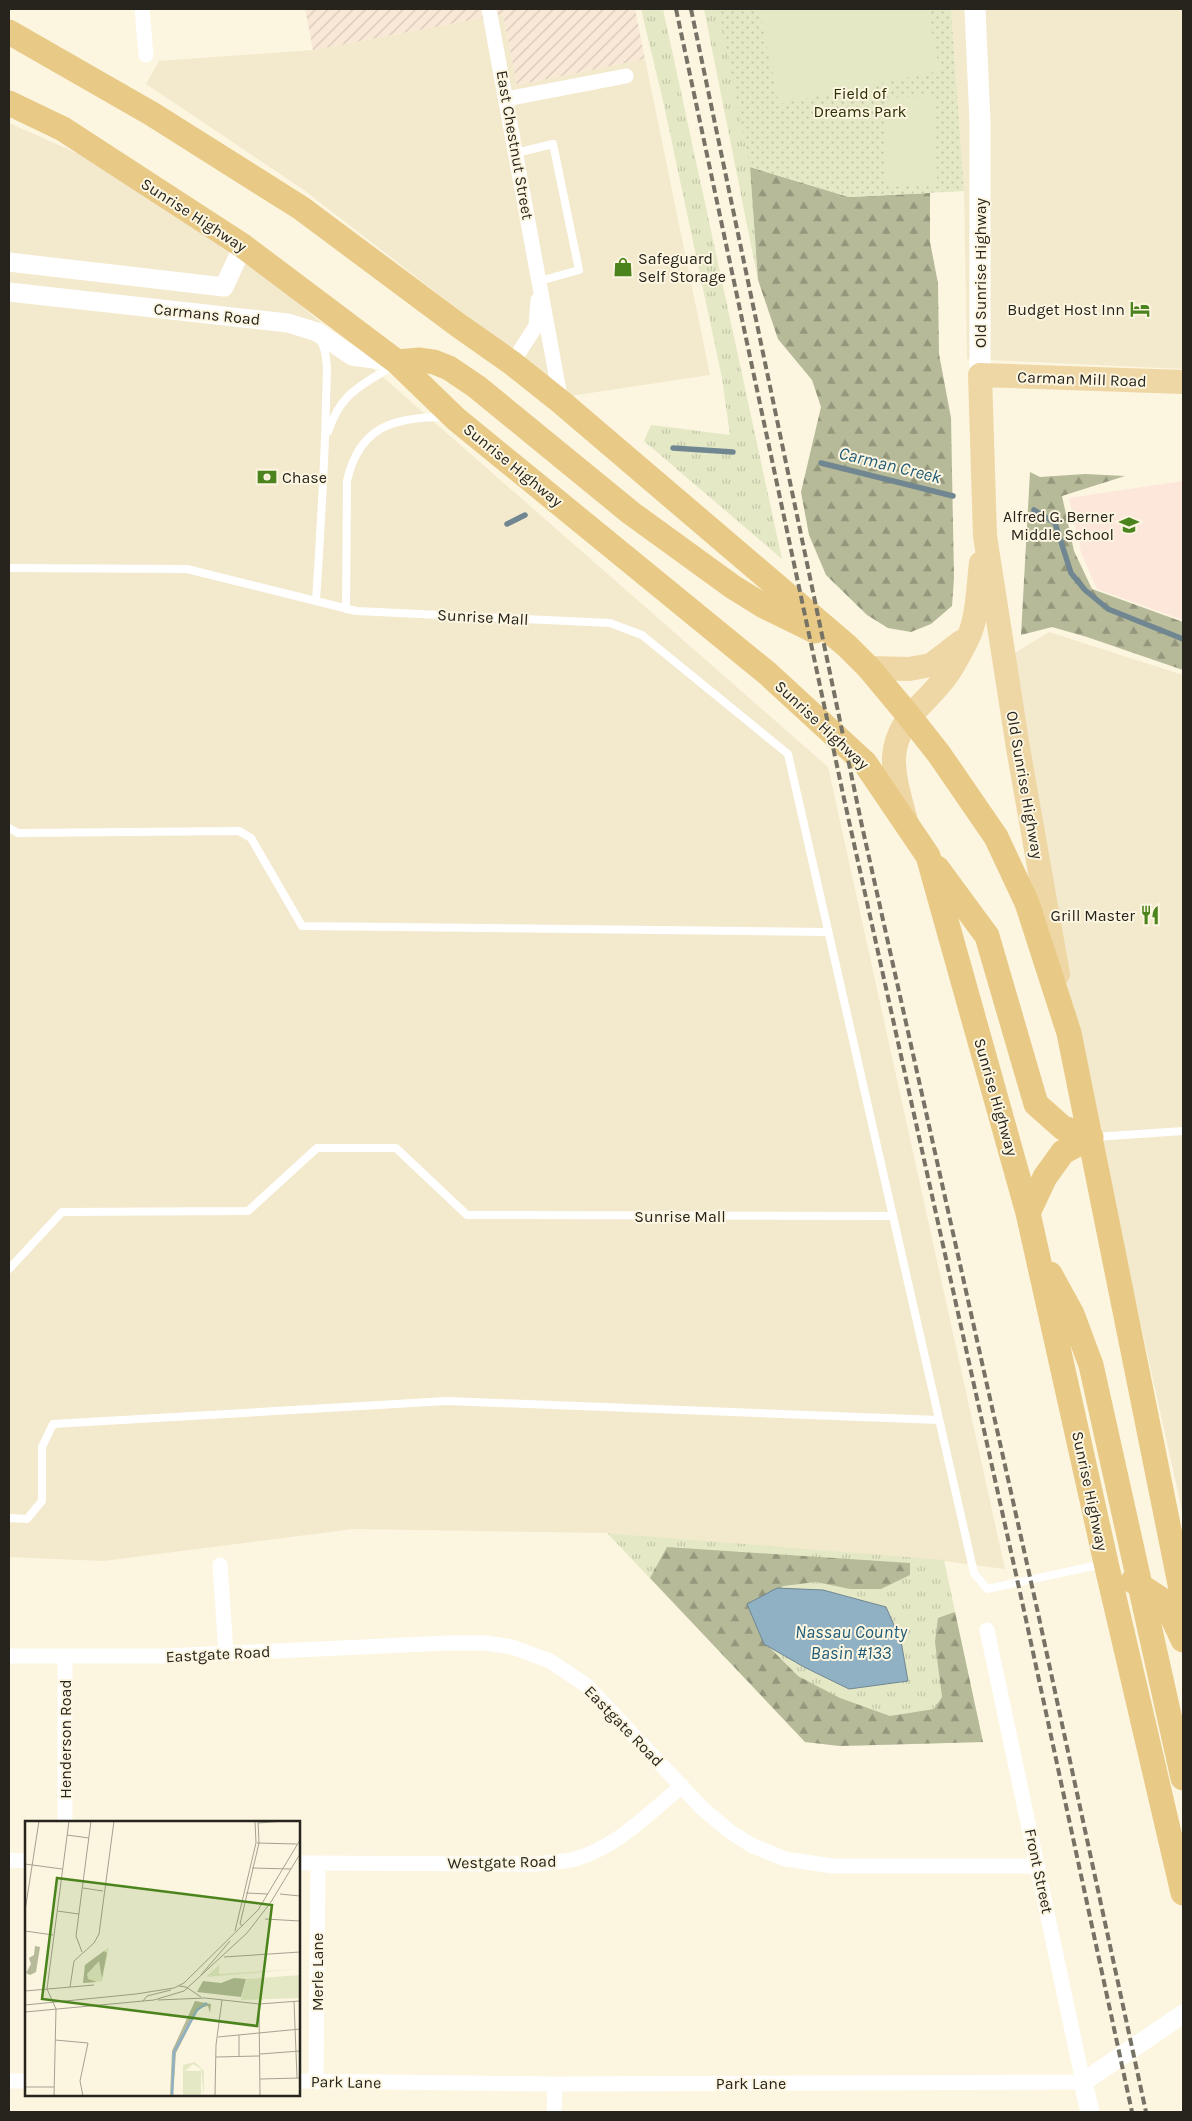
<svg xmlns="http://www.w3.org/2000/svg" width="1192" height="2121" viewBox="0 0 1192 2121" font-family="Karla,sans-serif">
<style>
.built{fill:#f3e9cd}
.industrial{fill:url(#industrial-furrows)}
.education{fill:#fde6da}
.grass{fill:url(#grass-tufts)}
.forest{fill:url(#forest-firs)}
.park{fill:url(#park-dots)}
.garden{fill:#e4e8c5}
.water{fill:#90b1c4;stroke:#708792}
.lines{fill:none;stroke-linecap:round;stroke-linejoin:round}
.stream{stroke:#708792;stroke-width:5.5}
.service{stroke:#fff;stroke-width:8}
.minor{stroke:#fff;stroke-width:15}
.tertiary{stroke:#fff;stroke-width:19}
.secondary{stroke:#fff;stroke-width:21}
.primary{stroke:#eed7a4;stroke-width:24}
.trunk{stroke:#e8ca86;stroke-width:25}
.rail{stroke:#767265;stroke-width:4;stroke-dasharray:8 4;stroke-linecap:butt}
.labels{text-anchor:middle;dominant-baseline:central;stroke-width:4;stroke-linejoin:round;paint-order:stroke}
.park-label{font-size:16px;fill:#2c2e04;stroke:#fcf5e0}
.street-label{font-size:16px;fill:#26241c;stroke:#fcf5e0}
.poi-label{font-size:16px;fill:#26241c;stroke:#fcf5e0;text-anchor:end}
.water-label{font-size:18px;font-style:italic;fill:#1f5b77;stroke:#fcf5e0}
.inset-river{fill:none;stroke:#90b1c4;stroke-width:2.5}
.inset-road{fill:none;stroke:#a6a192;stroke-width:1}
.view{fill:#4b831c;fill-opacity:0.15;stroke:#4b831c;stroke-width:2.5}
.inset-edge{fill:none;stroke:#26241c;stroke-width:2.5}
</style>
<defs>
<pattern id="industrial-furrows" width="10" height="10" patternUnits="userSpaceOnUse" patternTransform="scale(1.25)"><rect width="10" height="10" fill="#fae8d7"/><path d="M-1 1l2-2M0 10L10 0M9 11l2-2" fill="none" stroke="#d6c7b8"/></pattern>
<pattern id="grass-tufts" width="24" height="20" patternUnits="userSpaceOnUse" patternTransform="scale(1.25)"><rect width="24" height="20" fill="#e4e8c5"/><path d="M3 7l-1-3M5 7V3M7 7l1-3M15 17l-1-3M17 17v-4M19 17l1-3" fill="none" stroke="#c3c7a9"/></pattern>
<pattern id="forest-firs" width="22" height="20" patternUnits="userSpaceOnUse" patternTransform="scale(1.25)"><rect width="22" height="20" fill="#b6ba99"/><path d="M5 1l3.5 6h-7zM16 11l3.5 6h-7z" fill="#94977c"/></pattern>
<pattern id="park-dots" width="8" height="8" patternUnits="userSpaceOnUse" patternTransform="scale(1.25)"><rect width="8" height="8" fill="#e4e8c5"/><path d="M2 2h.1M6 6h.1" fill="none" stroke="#c3c7a9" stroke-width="1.8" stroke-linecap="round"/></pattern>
</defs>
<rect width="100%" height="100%" fill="#fcf5e0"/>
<path class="built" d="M951 9H1183V369L967 359 964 191Z
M503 14 517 85 645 59 710 375 570 396 304 190 146 84 159 61 313 50Z
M9 123 106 166 248 259 828 767 1005 1569 944 1561 608 1533 353 1529 103 1561 9 1557Z
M1049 632 1183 675V1515L995 665Z"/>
<path class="industrial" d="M305 9H635L645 59 517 85 503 14 313 50Z"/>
<path class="education" d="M1183 481V620L1097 589 1081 552 1069 498Z"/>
<path class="grass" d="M641 9H663L782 559 644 441 651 425 730 435 722 378 664 105Z
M704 9H740L775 175 750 168 758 280Z
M607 1533 944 1560 983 1742 840 1746 805 1742Z"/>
<path class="forest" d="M750 167 849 197 930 193V242L938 283 939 354 951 418 954 578 952 606 931 624 911 632 888 628 867 615 826 575 809 535 801 492 821 407 812 380 778 339 758 280Z
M1030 472 1040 477 1085 474 1125 476 1062 496 1074 551 1092 589 1183 622V670L1087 637 1052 627 1021 635Z
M667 1547 910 1563V1575L881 1589H850L816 1582 783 1586 755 1614 770 1648 798 1676 840 1698 890 1716 934 1709 942 1697 935 1642 938 1618 955 1612 983 1742 840 1746 805 1742 650 1578Z"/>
<path class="park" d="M719 9H951L964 191 849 197 750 167Z"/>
<path class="garden" d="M759 9H927L940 71 779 104Z
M934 96 937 184 886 185 884 98Z"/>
<path class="water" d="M777 1588 823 1590 886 1607 901 1641 908 1681 849 1689 804 1667 764 1644 747 1604Z"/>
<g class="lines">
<path class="stream" d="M673 448 733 452
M821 463 953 496
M1034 510 1055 523 1071 573 1085 590 1108 609 1183 639
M507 524 525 515"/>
<path class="service" d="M516 153 553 144 579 270 540 281
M328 432C341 392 361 386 394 365
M9 568 187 569 356 611 610 623 642 635 788 754 974 1573 987 1589 1103 1564
M316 601C320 535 325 468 326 402 326 383 330 358 321 341
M346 609 347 481C359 427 393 417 444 417
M9 828 18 833 239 831 251 838 302 926 828 932
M1095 1137 1183 1131
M9 1269 62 1212 248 1211 317 1148H396L467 1215 893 1216
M9 1518 27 1519 42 1501V1447L53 1424 447 1401 939 1420"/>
<path class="minor" d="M142 9 146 55
M489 9 561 402
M506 99 626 76
M512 363 536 326 538 300
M220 1565 226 1653
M9 1656H167L448 1643H485L512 1647 550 1661 586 1685 702 1808 729 1831 751 1845 785 1859 833 1866H1038
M65 1822V1657
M9 1860 26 1861
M299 1863 537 1864C549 1862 563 1862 575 1859 617 1847 649 1813 682 1786
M9 2081H26
M299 2081 555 2084 1083 2082 987 1630
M316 2082 318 1863
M554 2112 555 2084"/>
<path class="tertiary" d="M9 262 224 287 243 246
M9 292 288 323 317 332 352 356 396 362
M1090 2112 1083 2082 1183 2014"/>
<path class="secondary" d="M975 9 980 122V375"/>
<path class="primary" d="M869 668 909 669 931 665 961 642
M906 821C901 801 893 778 894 757 897 717 927 704 947 675 955 664 962 650 968 638 978 617 978 586 981 563
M1058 974 1018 748 985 536 980 375 1183 382"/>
<path class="trunk" d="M9 32 152 114 301 208 458 325 512 363 561 402 847 646 869 668 909 716 939 754 996 837 1027 903 1069 1033 1183 1599
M9 103 63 129 243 246 397 362 456 419 767 673 865 763 928 856 1028 1213 1106 1563 1183 1893
M397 362 420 360 434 362 449 368 477 387 631 513 733 587 762 605 815 631
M937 868 987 936 1036 1104 1063 1128 1091 1137
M1028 1213 1045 1177 1063 1152 1091 1137
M1050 1274 1072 1314 1091 1365 1183 1778
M1133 1581 1165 1602 1183 1640"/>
<path class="rail" d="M676 9 843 794 1025 1615 1132 2112
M691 9 862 826 1038 1613 1146 2112"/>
</g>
<defs>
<symbol id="shop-bare" viewBox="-9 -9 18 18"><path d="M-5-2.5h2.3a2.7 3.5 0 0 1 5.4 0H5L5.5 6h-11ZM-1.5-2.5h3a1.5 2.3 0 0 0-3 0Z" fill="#4b831c" stroke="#fcf5e0" stroke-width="2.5" paint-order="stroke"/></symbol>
<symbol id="hotel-bare" viewBox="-9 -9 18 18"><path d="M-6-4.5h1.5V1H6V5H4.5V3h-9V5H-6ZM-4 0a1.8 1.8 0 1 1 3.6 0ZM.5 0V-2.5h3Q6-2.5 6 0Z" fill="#4b831c" stroke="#fcf5e0" stroke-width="2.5" paint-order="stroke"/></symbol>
<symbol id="bank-bare" viewBox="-9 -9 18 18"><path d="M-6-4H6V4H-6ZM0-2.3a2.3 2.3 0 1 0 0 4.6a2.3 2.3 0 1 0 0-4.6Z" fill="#4b831c" stroke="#fcf5e0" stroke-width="2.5" paint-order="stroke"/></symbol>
<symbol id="school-bare" viewBox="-9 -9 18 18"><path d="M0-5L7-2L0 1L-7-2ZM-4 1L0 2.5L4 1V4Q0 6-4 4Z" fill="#4b831c" stroke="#fcf5e0" stroke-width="2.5" paint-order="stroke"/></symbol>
<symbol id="restaurant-bare" viewBox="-9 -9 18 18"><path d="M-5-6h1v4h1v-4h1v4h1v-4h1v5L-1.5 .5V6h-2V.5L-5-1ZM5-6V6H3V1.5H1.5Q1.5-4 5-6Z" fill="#4b831c" stroke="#fcf5e0" stroke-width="2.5" paint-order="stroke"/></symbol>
</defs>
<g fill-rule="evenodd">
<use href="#shop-bare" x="609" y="253" width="28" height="28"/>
<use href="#hotel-bare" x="1126" y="295" width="28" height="28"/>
<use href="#bank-bare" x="253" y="463" width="28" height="28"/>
<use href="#school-bare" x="1115" y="511" width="28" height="28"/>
<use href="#restaurant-bare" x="1136" y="901" width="28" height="28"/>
</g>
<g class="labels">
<g class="park-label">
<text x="860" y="93">Field of<tspan x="860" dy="18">Dreams Park</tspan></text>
</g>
<g class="street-label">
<text transform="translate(515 145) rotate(80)">East Chestnut Street</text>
<text transform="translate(194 215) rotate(33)">Sunrise Highway</text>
<text transform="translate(980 273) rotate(-90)">Old Sunrise Highway</text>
<text transform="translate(207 314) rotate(6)">Carmans Road</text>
<text transform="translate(1082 379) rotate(2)">Carman Mill Road</text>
<text transform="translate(513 465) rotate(39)">Sunrise Highway</text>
<text transform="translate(483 617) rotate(3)">Sunrise Mall</text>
<text transform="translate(822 725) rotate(43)">Sunrise Highway</text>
<text transform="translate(1025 785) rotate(80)">Old Sunrise Highway</text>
<text transform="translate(996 1097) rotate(74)">Sunrise Highway</text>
<text x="680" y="1216">Sunrise Mall</text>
<text transform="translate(1090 1491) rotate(78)">Sunrise Highway</text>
<text transform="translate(218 1654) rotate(-3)">Eastgate Road</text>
<text transform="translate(624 1726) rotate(46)">Eastgate Road</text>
<text transform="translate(65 1739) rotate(-90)">Henderson Road</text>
<text transform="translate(502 1862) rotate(-1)">Westgate Road</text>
<text transform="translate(1039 1871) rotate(78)">Front Street</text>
<text transform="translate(317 1972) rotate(-90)">Merle Lane</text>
<text transform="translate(346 2082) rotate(1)">Park Lane</text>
<text x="751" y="2083">Park Lane</text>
</g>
<g class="poi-label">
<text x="638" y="258" text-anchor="start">Safeguard<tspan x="638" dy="18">Self Storage</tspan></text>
<text x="1125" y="309">Budget Host Inn</text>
<text x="282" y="477" text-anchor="start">Chase</text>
<text x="1114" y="516">Alfred G. Berner<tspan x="1114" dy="18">Middle School</tspan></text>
<text x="1135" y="915">Grill Master</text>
</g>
<g class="water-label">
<text transform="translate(890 465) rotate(14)">Carman Creek</text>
<text x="851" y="1632">Nassau County<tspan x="851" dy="21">Basin #133</tspan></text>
</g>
</g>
<g transform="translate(25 1821)">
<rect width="275" height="275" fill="#fcf5e0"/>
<path d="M84 126 77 160 58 162 60 144ZM194 144V153L275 148 181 156Z" fill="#e4e8c5"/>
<path d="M10 125 15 126 11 151 5 154 1 152 6 143 4 137 9 134ZM79 130 82 132 77 157 74 140 62 153 63 158 72 161 58 162 60 144ZM209 157 221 158 216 176 172 171 178 160 196 162ZM170 180 186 183 185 192 183 185 174 187 151 232 148 275H145L147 230Z" fill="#b6ba99"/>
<path d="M275 154V177L216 179 221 158Z" fill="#e4e8c5"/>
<path d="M275 158V175L252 177 250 160ZM226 169a10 10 0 1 1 20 0a10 10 0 1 1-20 0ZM170 241 179 250V275L176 248 168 243 160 250H176V275H158V244Z" fill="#e4e8c5"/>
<path class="inset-river" d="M147 275 149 231 172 189 182 182"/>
<path class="inset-road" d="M233 2 259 0M42 14 64 17M232 22 272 23M0 43 37 48M227 47 266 48M58 67 78 70M221 72 243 73M255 73 275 75M0 90 14 0M32 90 54 93M240 98 275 100M218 105 215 103 234 22 233 0M0 110 28 114M210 110 231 22 230 0M57 131 51 115 66 0M199 136 275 131M176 154 205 120M154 165 161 166 176 176M45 166 49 140 69 122 74 113 89 0M0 170 69 164M133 179 180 177 234 183 275 180M118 180 122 175 146 169M269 180 272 257M234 183 235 275M0 184 111 173 149 167 159 162 233 89 275 19M0 191 129 179 159 170 222 112 246 81 275 33M214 214V235M193 216 275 208M30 219 63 222 55 260 58 275M235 233 275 230M191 236 234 235M235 258 275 257M0 266H29M29 275 31 188 22 168 44 0M190 275 191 224 197 179"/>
<path class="view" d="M32 57 247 84 232 205 17 178Z"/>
<rect width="275" height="275" class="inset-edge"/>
</g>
<rect width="1192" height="2121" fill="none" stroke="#26241c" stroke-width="20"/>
</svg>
